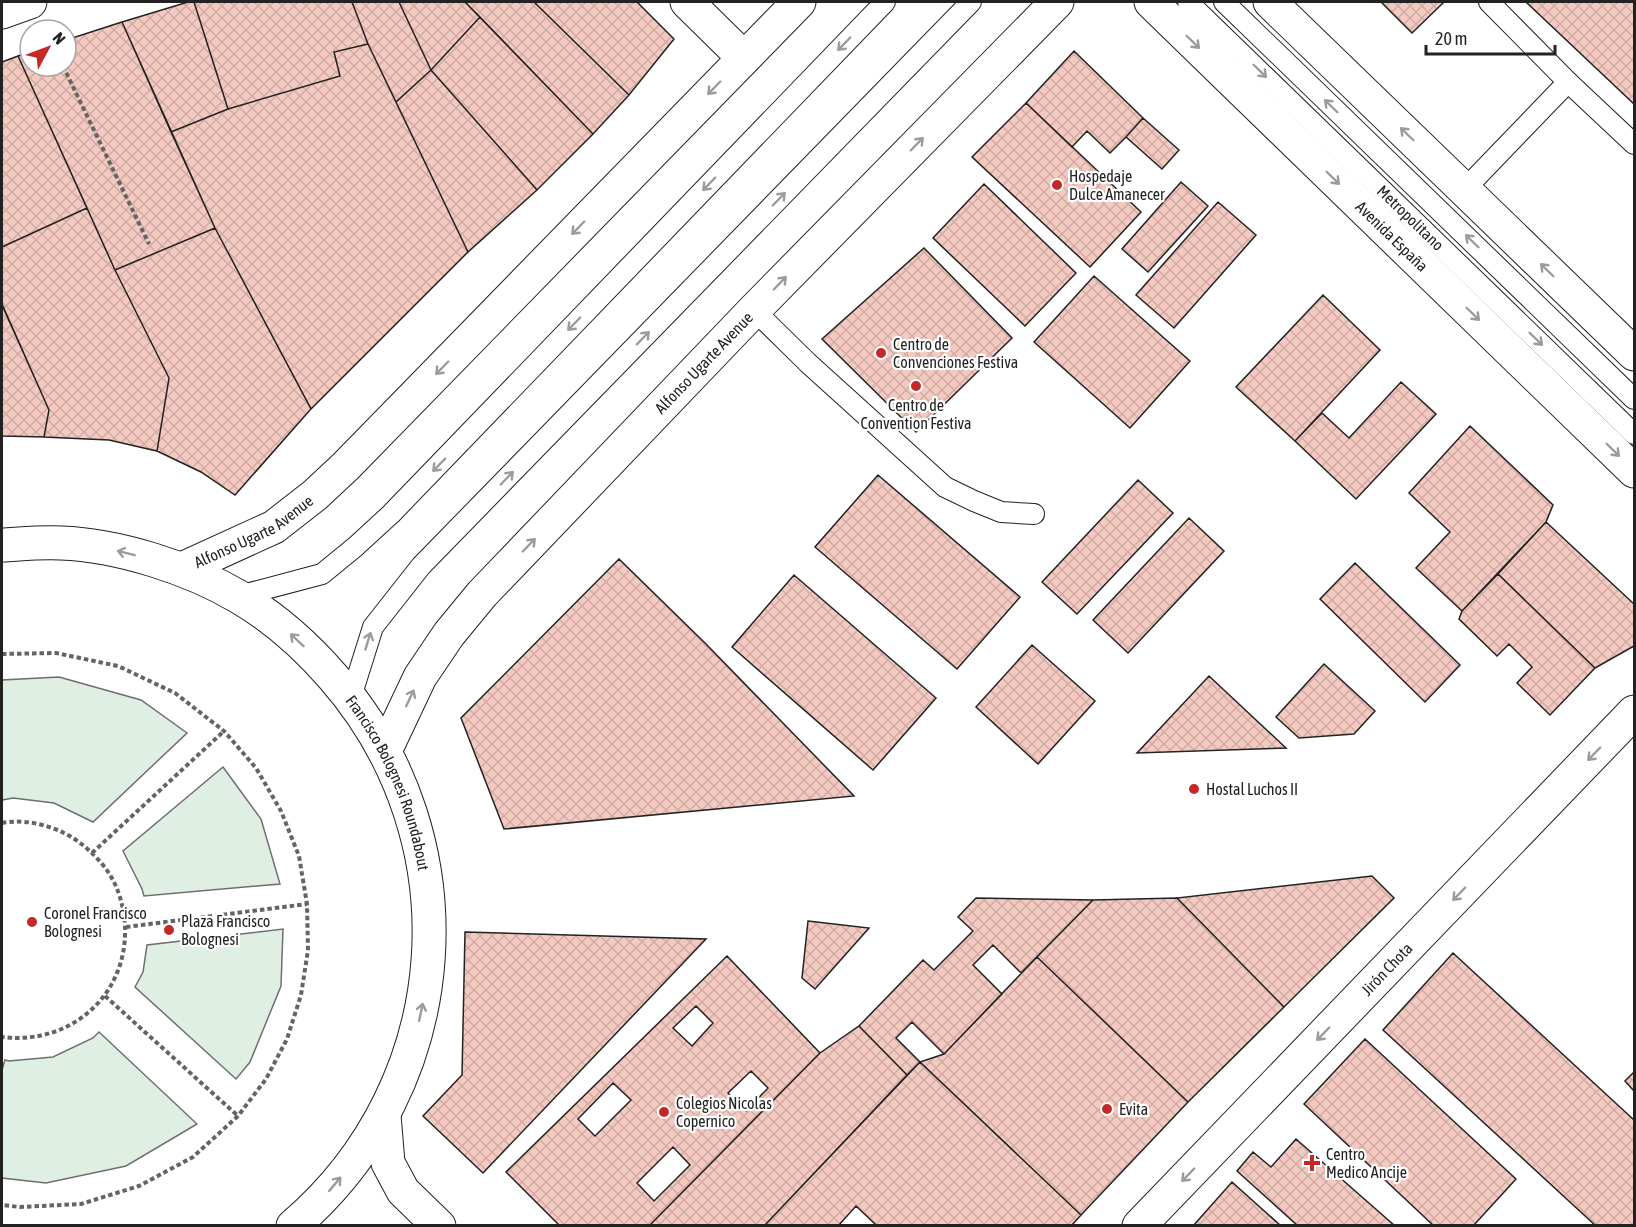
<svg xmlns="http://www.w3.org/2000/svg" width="1636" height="1227" viewBox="0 0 1636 1227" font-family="'Asap Condensed',sans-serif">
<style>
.green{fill:#e0efe3;stroke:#6f6f6f;stroke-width:1.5}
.building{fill:url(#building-cross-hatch);stroke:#222;stroke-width:1.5;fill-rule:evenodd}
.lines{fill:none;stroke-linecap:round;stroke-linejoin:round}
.service-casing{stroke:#222;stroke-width:22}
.minor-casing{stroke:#222;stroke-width:35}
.tertiary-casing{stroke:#222;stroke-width:35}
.primary-casing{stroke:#222;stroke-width:35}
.path{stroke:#646464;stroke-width:4;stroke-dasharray:4.5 3;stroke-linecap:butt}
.service{stroke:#fff;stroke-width:20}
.minor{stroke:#fff;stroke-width:33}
.tertiary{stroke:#fff;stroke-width:33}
.primary{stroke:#fff;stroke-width:33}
.oneway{stroke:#9c9c9c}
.poi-dot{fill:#c62828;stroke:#fff;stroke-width:2}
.labels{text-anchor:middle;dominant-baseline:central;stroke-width:4.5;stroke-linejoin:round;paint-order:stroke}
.poi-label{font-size:16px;fill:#222;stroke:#fff;text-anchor:start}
.street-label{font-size:16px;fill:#222;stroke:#fff}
</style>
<defs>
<pattern id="building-cross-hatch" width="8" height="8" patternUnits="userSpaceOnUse" patternTransform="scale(1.5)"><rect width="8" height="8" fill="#f3c9c0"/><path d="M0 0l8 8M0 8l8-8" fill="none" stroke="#d0aca5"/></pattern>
</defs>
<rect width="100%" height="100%" fill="#fff"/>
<path class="green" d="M59 677 141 700 187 733 93 822 54 803 13 798 2 800V680Z
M223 767 261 819 280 884 144 896 142 889 123 851Z
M283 929 281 986 250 1062 236 1079 135 987 143 972 147 945Z
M99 1032 197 1124 126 1166 46 1183 2 1178V1070L5 1060 9 1061 53 1057 93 1038Z"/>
<path class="building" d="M188 2H194L228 109 171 132 122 22Z
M194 2H352L368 44 334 52 340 76 228 109Z
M352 2H399L431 70 396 102 368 44Z
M399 2H465L480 17 431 70Z
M465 2H534L629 95 593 134Z
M534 2H637L674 39 629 95Z
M1381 2H1444L1412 33Z
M1526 2H1634V104Z
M480 17 593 134 537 190 431 70Z
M122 22 215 228 115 270 18 56 30 52V66H66V40Z
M368 44 468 252 311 409 215 228 171 132 228 109 340 76 334 52Z
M1074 51 1143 118 1126 137 1110 153 1087 131 1072 147 1026 103Z
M18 56 87 208 2 247V62Z
M431 70 537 190 468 252 396 102Z
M1026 103 1141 212 1090 267 972 157Z
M1143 118 1179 150 1162 169 1126 137Z
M1181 182 1208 206 1148 272 1122 249Z
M984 184 1076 273 1025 326 933 238Z
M1218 202 1256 235 1174 328 1136 295Z
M87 208 115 270 169 378 157 451 109 440 44 437 49 410 2 304V247Z
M215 228 311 409 235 495 201 472 157 451 169 378 115 270Z
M924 248 1012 338 916 432 822 339Z
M1094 276 1190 361 1130 428 1034 342Z
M1323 295 1380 350 1295 441 1236 387Z
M2 305 49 410 44 437 2 436Z
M1401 382 1436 414 1356 499 1295 441 1322 413 1349 438Z
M1470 426 1553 505 1546 522 1462 611 1416 568 1450 532 1409 493Z
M878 475 1020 597 957 669 815 547Z
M1138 480 1173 513 1077 614 1042 582Z
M1189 518 1224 551 1128 653 1093 620Z
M1546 522 1634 604V646L1595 668 1498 574Z
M619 559 705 643 854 796 504 829 461 718Z
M1355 563 1460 665 1425 702 1320 599Z
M1498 574 1595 668 1550 715 1517 683 1532 667 1509 644 1497 656 1459 619 1462 611Z
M794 575 936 698 873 770 732 647Z
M1032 645 1095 701 1038 764 976 707Z
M1324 664 1375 711 1354 734 1299 738 1276 717Z
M1209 676 1286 748 1137 753Z
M1372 876 1394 898 1284 1007 1177 898Z
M976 898 1093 900 1021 973 993 945 973 965 1002 994 944 1054 912 1022 896 1038 920 1062 907 1075 859 1026 923 960 934 970 973 931 958 917Z
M1177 898 1284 1007 1188 1102 1037 957 1093 900Z
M808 921 869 928 815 989 802 978Z
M465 932 706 939 483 1173 423 1116 462 1075Z
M1453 953 1634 1120V1226H1596L1383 1030Z
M727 956 820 1053 649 1226H560L506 1172ZM696 1006 713 1023 692 1046 673 1028ZM751 1071 768 1088 746 1111 728 1093ZM613 1083 631 1100 595 1136 578 1119ZM673 1147 690 1165 654 1201 637 1183Z
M1037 957 1188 1102 1081 1215 920 1062 944 1054Z
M859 1026 907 1075 764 1226H649L820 1053Z
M1365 1039 1516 1179 1473 1226H1434L1304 1104Z
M920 1062 1081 1215 1071 1226H873L875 1224 856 1206 838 1226H764Z
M1634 1072V1091L1625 1081Z
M1296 1139 1395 1226H1298L1237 1171 1253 1152 1271 1167Z
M1232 1182 1281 1226H1193Z"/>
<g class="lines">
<defs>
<g id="service">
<path id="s1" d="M1188 2 1634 434"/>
<path d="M1224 2 1634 399"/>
<path d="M1489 2 1568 82 1634 144"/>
<path d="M1464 190 1568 82"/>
<path d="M754 310 808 363 945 487 974 501 1001 512 1034 514"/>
<path d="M239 596 322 574 355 547 391 514 885 2"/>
<path d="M351 697 373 627 421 566 971 2"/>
</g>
<g id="minor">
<path d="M687 2 744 58"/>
<path d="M2 12 30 2"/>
<path id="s2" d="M1139 1226 1634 712"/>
</g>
<g id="tertiary">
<path id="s3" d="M1151 2 1634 471"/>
<path d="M1270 2 1634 354"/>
</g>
<g id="primary">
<path id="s4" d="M2 545C21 544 41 542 61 543 118 545 190 568 239 597 275 618 306 646 333 677 475 839 458 1085 293 1226"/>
<path id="s5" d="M182 569 274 527 315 495 346 466 799 2"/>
<path id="s6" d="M385 751 420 677 449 634 482 594 754 310 1057 2"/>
<path d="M384 1115 388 1163 403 1191 439 1226"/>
</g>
</defs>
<use href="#service" class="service-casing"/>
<use href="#minor" class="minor-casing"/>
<use href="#tertiary" class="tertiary-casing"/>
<use href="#primary" class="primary-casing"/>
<path class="path" d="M63 66 149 244
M2 654 56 653 118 666 175 693 224 731 256 768 281 811 299 856 307 904 308 950 301 995 287 1039 266 1079 238 1116 193 1157 139 1186 81 1204 20 1207 2 1205
M2 823C22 819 46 824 64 833 80 841 92 852 103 865 115 880 121 896 124 915 134 989 75 1046 2 1037
M92 853 224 731
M126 927 307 904
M105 996 238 1116"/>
<use href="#service" class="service"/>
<use href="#minor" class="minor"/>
<use href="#tertiary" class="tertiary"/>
<use href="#primary" class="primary"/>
</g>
<defs><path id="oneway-shaft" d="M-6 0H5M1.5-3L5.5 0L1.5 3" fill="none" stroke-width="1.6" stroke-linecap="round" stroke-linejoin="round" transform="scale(1.5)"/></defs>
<g class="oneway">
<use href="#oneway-shaft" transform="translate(1193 42) rotate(44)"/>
<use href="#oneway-shaft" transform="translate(844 44) rotate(134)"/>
<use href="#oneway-shaft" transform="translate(1260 71) rotate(44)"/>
<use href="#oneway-shaft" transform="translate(714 88) rotate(134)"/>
<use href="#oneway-shaft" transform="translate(1331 106) rotate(-136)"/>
<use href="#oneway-shaft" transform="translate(1407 134) rotate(-136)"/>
<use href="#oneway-shaft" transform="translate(917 144) rotate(-46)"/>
<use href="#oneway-shaft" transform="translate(1333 178) rotate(44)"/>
<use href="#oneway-shaft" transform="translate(709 184) rotate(134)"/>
<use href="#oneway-shaft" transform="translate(779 199) rotate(-46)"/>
<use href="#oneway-shaft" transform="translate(578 228) rotate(134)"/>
<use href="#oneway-shaft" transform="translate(1472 241) rotate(-136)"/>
<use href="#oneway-shaft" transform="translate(1547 270) rotate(-136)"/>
<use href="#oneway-shaft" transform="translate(780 283) rotate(-46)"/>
<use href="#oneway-shaft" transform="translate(1473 314) rotate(44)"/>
<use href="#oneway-shaft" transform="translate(574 324) rotate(134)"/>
<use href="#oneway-shaft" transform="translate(643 338) rotate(-46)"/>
<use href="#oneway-shaft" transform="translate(1536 339) rotate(44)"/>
<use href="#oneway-shaft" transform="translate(442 368) rotate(134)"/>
<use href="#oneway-shaft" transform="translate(1613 450) rotate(44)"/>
<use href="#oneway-shaft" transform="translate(439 465) rotate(134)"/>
<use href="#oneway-shaft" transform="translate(507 478) rotate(-46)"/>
<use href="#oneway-shaft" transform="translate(529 545) rotate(-46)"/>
<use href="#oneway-shaft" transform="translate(126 553) rotate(-166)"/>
<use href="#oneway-shaft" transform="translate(297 640) rotate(-137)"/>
<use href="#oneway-shaft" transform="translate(368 641) rotate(-73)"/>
<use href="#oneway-shaft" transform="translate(410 698) rotate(-65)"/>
<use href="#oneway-shaft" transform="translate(1594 754) rotate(134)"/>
<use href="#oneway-shaft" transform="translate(1459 894) rotate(134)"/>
<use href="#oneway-shaft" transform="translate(421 1012) rotate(-78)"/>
<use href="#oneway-shaft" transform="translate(1323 1034) rotate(134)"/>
<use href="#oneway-shaft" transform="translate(1188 1175) rotate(134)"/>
<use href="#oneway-shaft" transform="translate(335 1184) rotate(-50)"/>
</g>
<g class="poi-dot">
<circle cx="1057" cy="185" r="6"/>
<circle cx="881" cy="353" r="6"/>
<circle cx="916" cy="386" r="6"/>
<circle cx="1194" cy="789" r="6"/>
<circle cx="32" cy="922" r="6"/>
<circle cx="169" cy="930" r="6"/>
<circle cx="1107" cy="1109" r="6"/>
<circle cx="664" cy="1112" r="6"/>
<path d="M1309 1154h6v6h6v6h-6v6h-6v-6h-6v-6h6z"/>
</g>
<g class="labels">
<g class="poi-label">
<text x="1069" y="176">Hospedaje<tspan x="1069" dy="18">Dulce Amanecer</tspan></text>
<text x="893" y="344">Centro de<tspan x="893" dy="18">Convenciones Festiva</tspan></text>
<text x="916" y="405" text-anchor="middle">Centro de<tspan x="916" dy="18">Convention Festiva</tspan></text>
<text x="1206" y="789">Hostal Luchos II</text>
<text x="44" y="913">Coronel Francisco<tspan x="44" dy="18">Bolognesi</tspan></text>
<text x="181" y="921">Plaza Francisco<tspan x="181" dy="18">Bolognesi</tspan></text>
<text x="676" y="1103">Colegios Nicolas<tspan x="676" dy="18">Copernico</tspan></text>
<text x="1119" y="1109">Evita</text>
<text x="1326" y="1154">Centro<tspan x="1326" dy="18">Medico Ancije</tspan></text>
</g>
<g class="street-label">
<text stroke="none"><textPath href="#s1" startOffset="310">Metropolitano</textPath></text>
<text stroke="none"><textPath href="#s3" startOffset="336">Avenida España</textPath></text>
<text stroke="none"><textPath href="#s6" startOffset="506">Alfonso Ugarte Avenue</textPath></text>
<text stroke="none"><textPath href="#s5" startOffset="81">Alfonso Ugarte Avenue</textPath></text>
<text stroke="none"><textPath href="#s4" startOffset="492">Francisco Bolognesi Roundabout</textPath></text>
<text stroke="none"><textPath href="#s2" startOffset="357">Jirón Chota</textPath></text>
</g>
</g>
<rect width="1636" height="1227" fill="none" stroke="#222222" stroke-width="6"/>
<g transform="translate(48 48) rotate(49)"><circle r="28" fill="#ffffff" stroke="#a7a7a7" stroke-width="1.5"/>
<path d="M0-4.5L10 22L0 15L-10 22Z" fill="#c62828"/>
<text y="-9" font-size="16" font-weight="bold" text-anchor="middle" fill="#222222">N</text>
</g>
<path d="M1426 45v9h129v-9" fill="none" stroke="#222222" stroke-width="3"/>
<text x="1435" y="45" font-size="18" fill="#222222" stroke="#ffffff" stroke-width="4.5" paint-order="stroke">20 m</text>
</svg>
